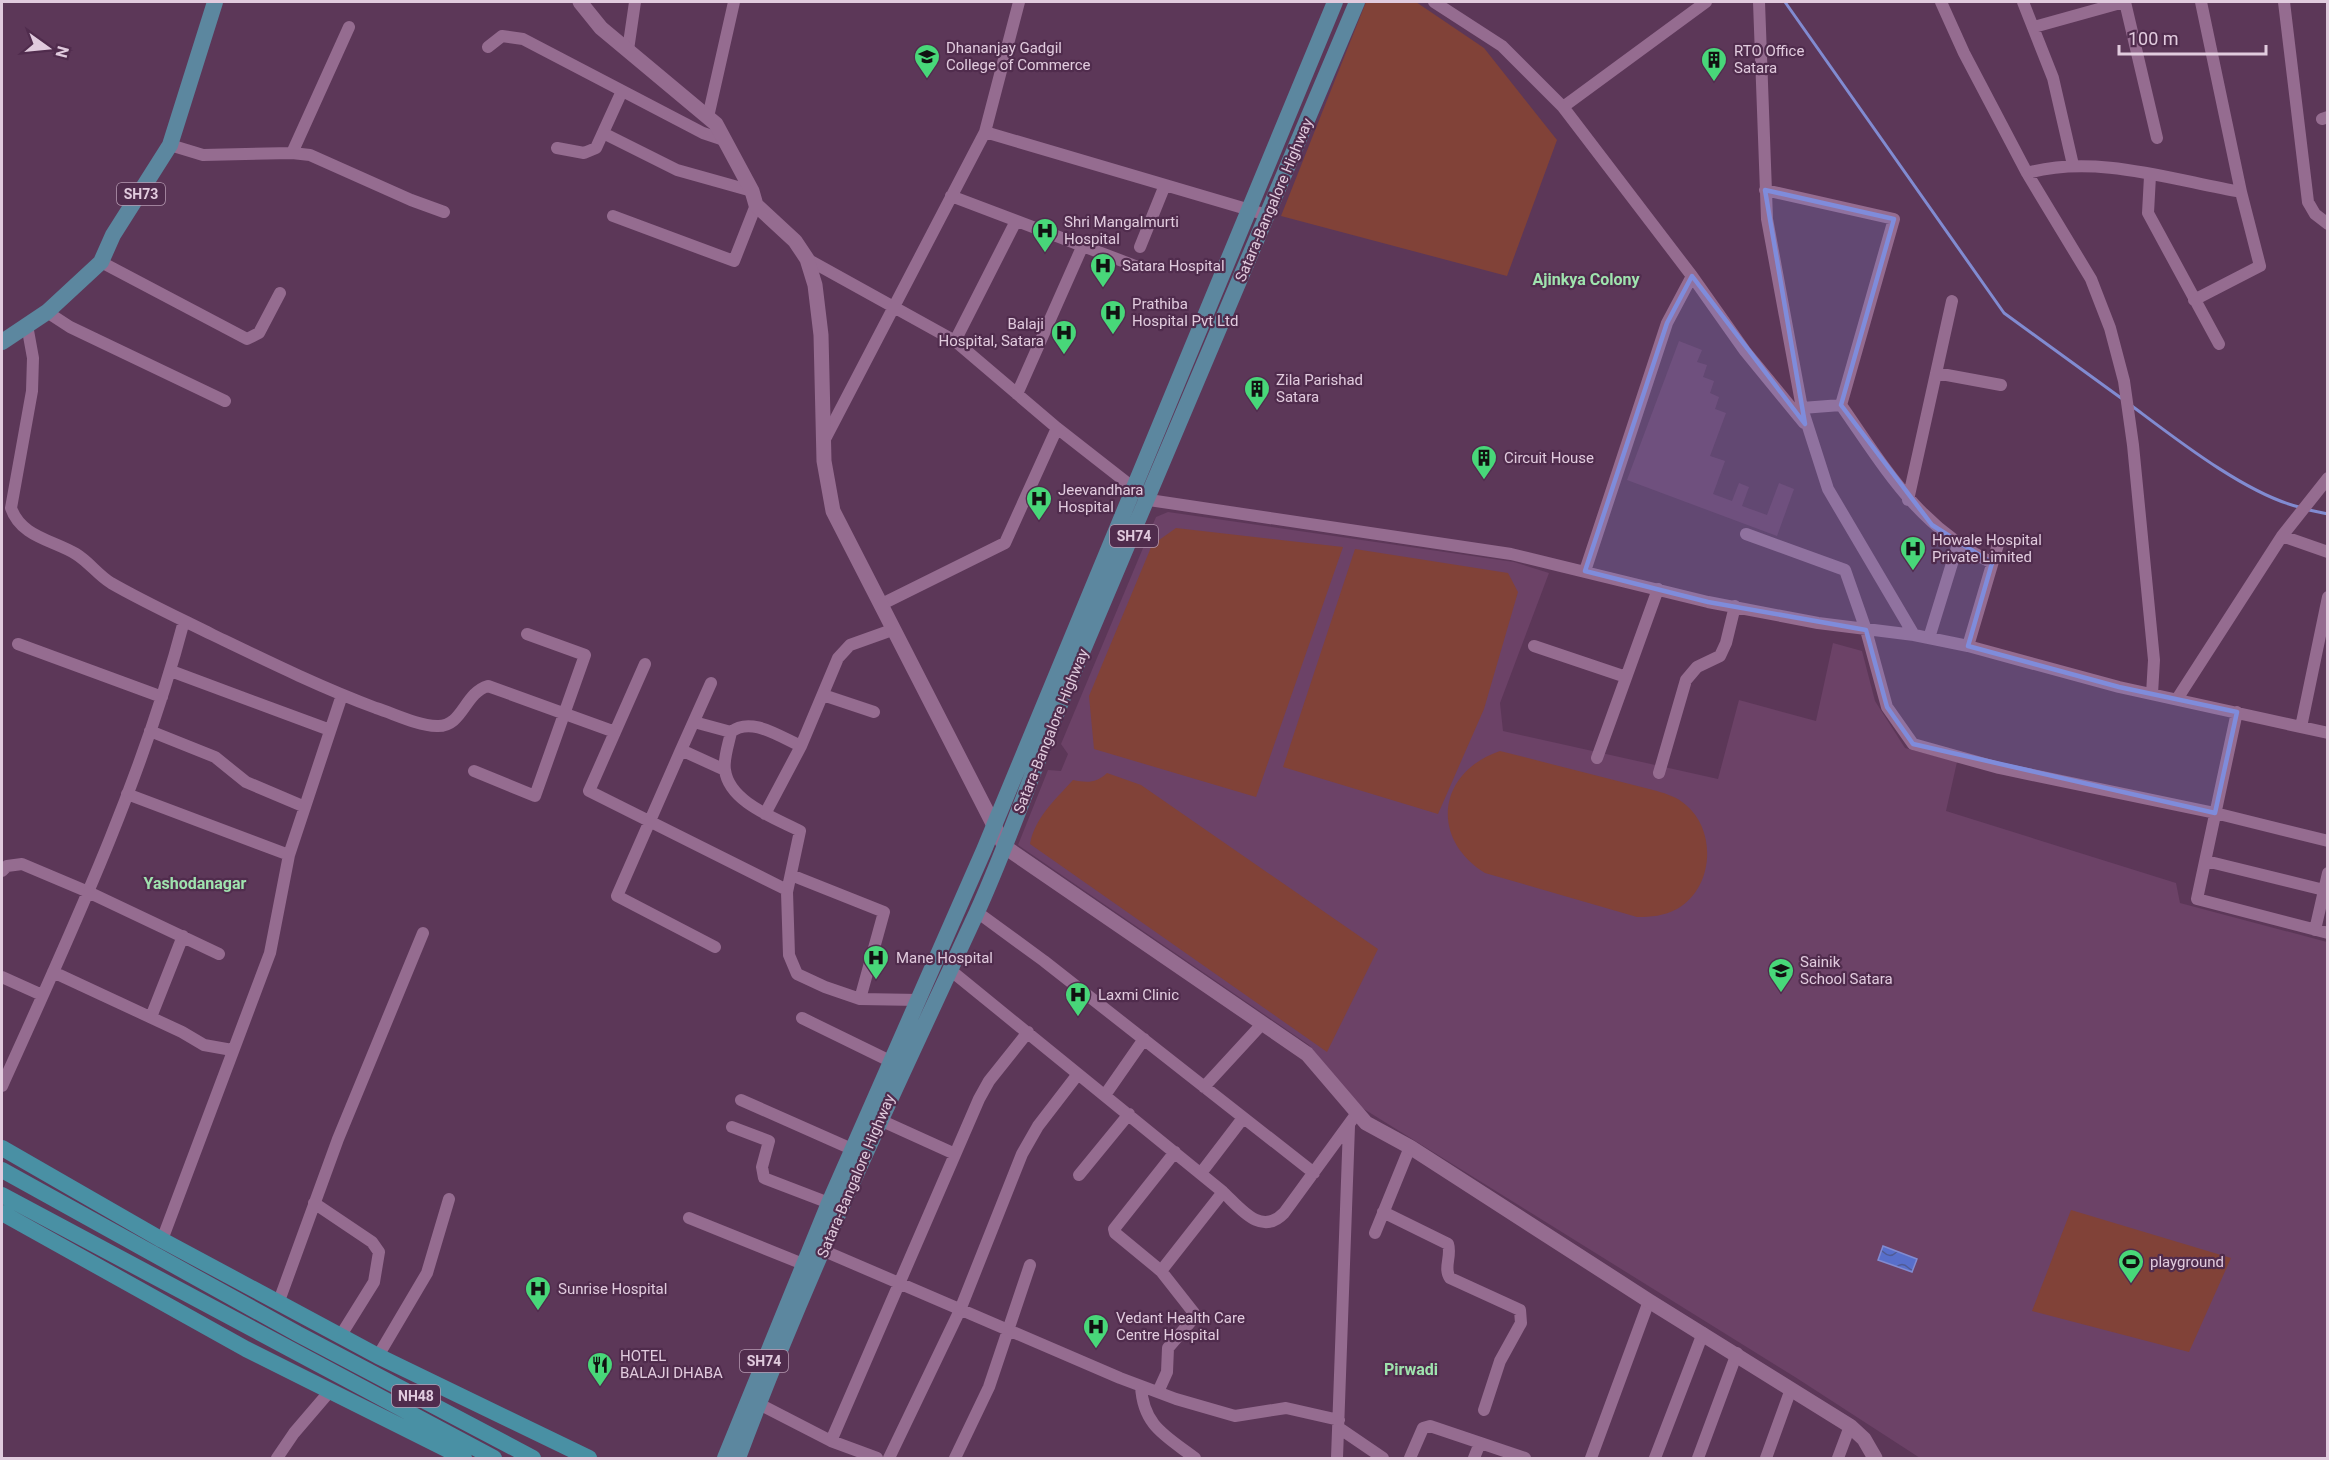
<svg xmlns="http://www.w3.org/2000/svg" width="2329" height="1460" viewBox="0 0 2329 1460" font-family="Roboto,sans-serif">
<style>
.built{fill:#6c4267}
.green{fill:#814238}
.water{fill:url(#water-waves);stroke:#818bd1;stroke-width:1.5}
.lines{fill:none;stroke-linecap:round;stroke-linejoin:round}
.stream{stroke:#818bd1;stroke-width:3}
.minor{stroke:#956c90;stroke-width:12}
.tertiary{stroke:#956c90;stroke-width:15}
.primary{stroke:#5c879f;stroke-width:16}
.trunk{stroke:#4990a4;stroke-width:16}
.marked{fill:#7f8cdb;fill-opacity:0.2;stroke:#7f8cdb;stroke-width:4.5;stroke-linejoin:round}
.labels{text-anchor:middle;dominant-baseline:central;stroke-width:4.5;stroke-linejoin:round;paint-order:stroke}
.shield{fill:#502c4d;stroke:#b69bb2;stroke-width:1.5}
.shield-label{font-size:14px;font-weight:bold;fill:#e1cbde}
.poi-label{font-size:15px;fill:#e1cbde;stroke:#502c4d;text-anchor:start}
.street-label{font-size:15px;fill:#e1cbde;stroke:#502c4d}
.neighbourhood-label{font-size:16px;font-weight:bold;fill:#9fe3ae;stroke:#502c4d}
</style>
<defs>
<pattern id="water-waves" width="16" height="10" patternUnits="userSpaceOnUse" patternTransform="scale(1.5)"><rect width="16" height="10" fill="#586fcb"/><path d="M0 5q4-4 8 0t8 0" fill="none" stroke="#505b95"/></pattern>
</defs>
<rect width="100%" height="100%" fill="#5c3758"/>
<path class="built" d="M1679 341 1702 350 1697 362 1707 365 1703 377 1714 381 1710 393 1719 397 1715 409 1726 413 1710 456 1725 461 1713 494 1732 501 1739 483 1749 487 1742 506 1767 515 1779 483 1794 489 1777 536 1627 480Z
M1168 512 1514 562 1549 573 1500 703 1503 731 1718 779 1739 700 1816 721 1833 643 1862 651 1875 701 1905 748 1957 762 1946 811 2176 883 2180 903 2327 942V1458H1920L1795 1377 1359 1106 1309 1045 1018 845 1048 770 1061 771 1068 754 1061 744 1156 517Z"/>
<path class="green" d="M1366 2H1416L1484 48 1557 140 1507 276 1281 216Z
M1176 528 1343 547 1256 797 1094 749 1089 696 1152 545Z
M1355 549 1508 573 1518 592 1484 709 1438 814 1283 767Z
M1500 751 1657 791C1667 794 1677 797 1686 805 1717 831 1714 888 1677 909 1664 916 1651 917 1637 917L1485 873C1429 838 1438 772 1500 751Z
M1107 773 1141 785 1378 949 1327 1052 1030 844C1035 817 1056 799 1073 780 1087 783 1097 783 1107 773Z
M2071 1210 2231 1258 2189 1352 2032 1311Z"/>
<path class="water" d="M1883 1246 1917 1259 1912 1272 1878 1260Z"/>
<g class="lines">
<path class="stream" d="M1785 2 2004 313 2121 398
M2132 406C2176 439 2246 494 2299 507
M2309 510 2328 514"/>
<path class="minor" d="M1434 2 1502 46 1563 107 1692 276 1745 351 1804 423
M1759 2 1767 219 1802 408 1828 489 1914 635 1968 646 2119 687 2328 733
M1941 2 1964 53 2027 173 2091 279 2110 328 2124 381 2133 445 2154 660 2152 694
M2023 2 2053 78 2073 165
M2125 2 2157 138
M2201 2 2241 192
M2284 2 2308 202 2315 214 2328 224
M2034 27 2124 2
M488 47 502 36 523 39 703 133 724 140
M628 50 635 2
M1563 107 1706 2
M708 117 734 2
M2322 119 2328 117
M985 132 1267 215
M603 133 677 170 752 191
M170 145 203 155 292 153 310 155 411 200 444 212
M557 148 584 153 596 148 622 91
M292 153 349 27
M2027 173C2097 154 2172 180 2241 192L2260 266 2194 300
M2150 176 2148 213 2219 344
M1765 190 1894 219 1841 405
M951 196 1138 267
M613 216 734 261 756 205
M1140 247 1165 185
M807 259 955 341 1057 428 1149 500 1511 554 1708 602 1818 623 1914 635
M101 262 247 339 259 333 280 293
M47 312 70 327 225 401
M27 325 33 358 32 391 11 508C21 537 53 540 76 554 89 562 98 575 111 583 144 602 179 618 213 635 267 661 320 687 376 708 395 714 416 725 437 726 463 727 464 693 488 686L615 732
M955 341 1016 221
M1936 373 2001 385
M1017 394 1083 245
M1802 408 1841 405C1887 471 1918 526 1992 563
M824 441 985 132 1019 2
M1908 500 1952 301
M1746 534 1845 570 1866 630 1887 707 1913 744 1999 768 2215 813 2328 841
M2282 536 2328 552
M1585 571 1667 323 1692 276
M880 605 1005 543 1057 428
M1929 638 1958 544
M18 644 162 697
M1534 646 1626 677
M1968 646 1999 541
M645 664 589 791 787 890
M171 671 330 730
M823 695 874 712
M2177 699 2282 536 2328 478
M2237 712 2197 899 2328 933
M694 722 731 732C751 716 780 737 801 746
M2301 727 2328 597
M150 731 215 757 246 782 305 807
M731 732C729 743 723 759 725 770 729 802 775 818 800 831L787 892 789 955 797 974 825 987 860 999 919 1000
M681 750 711 683
M1597 758 1658 589
M474 771 535 796 585 655 527 634
M1659 773 1686 680 1697 667 1720 656 1726 643 1735 606
M127 794 289 855
M765 814 801 746 838 658 850 645 892 630
M2206 861 2324 890
M2 871 7 866 22 864 86 891 219 954
M791 875 884 912 860 999
M977 912 1044 961 1314 1173
M2315 930 2328 873
M715 947 617 896 681 750 725 770
M949 969 1223 1192C1240 1208 1261 1237 1284 1213L1357 1113
M53 972 182 1032 204 1045 232 1050
M2 977 42 995
M151 1017 183 936
M802 1018 892 1062
M2 1086C70 935 142 781 184 621
M1204 1087 1262 1024
M1105 1095 1144 1039
M741 1100 854 1150
M880 1120 955 1154
M732 1127 769 1141 762 1167 764 1178 829 1203
M1201 1173 1243 1118
M1079 1175 1129 1114
M314 1203 372 1242 379 1252 374 1282 341 1335
M1383 1212 1448 1244C1452 1256 1443 1268 1450 1278L1520 1310 1521 1323 1500 1361 1484 1410
M689 1218 803 1264
M1375 1233 1410 1147
M162 1240 270 953 289 855 342 695
M815 1247 1120 1378 1176 1399 1235 1416 1286 1408 1339 1420
M1161 1271 1223 1192
M279 1301 338 1139 423 933
M378 1356 427 1273 449 1199
M1141 1386C1143 1426 1166 1436 1195 1458
M1158 1392 1167 1372 1168 1348 1192 1320 1194 1313 1161 1271 1115 1233 1114 1229 1175 1152
M759 1404 831 1441 877 1458
M1339 1428 1383 1458
M831 1441 979 1099 989 1081 1028 1032
M277 1458 294 1433 330 1391
M889 1458 960 1310 1022 1154 1038 1126 1078 1074
M955 1458 989 1387 1030 1265
M1337 1458 1349 1126
M1410 1458 1423 1428 1430 1426 1525 1458
M1474 1458 1480 1443
M1591 1458 1649 1301
M1655 1458 1703 1333
M1698 1458 1737 1353
M1766 1458 1791 1389
M1838 1458 1850 1426"/>
<path class="tertiary" d="M580 2 601 28 716 124 752 191 756 205 795 241 807 259 815 285 821 335 824 461 833 511 1005 847 1307 1054 1366 1123 1410 1147 1649 1301 1850 1426 1864 1439 1875 1458"/>
<path class="primary" d="M2 342 47 312 101 262 113 235 170 145 215 2
M725 1458 829 1203 984 850 1335 2
M738 1458C807 1272 894 1092 977 912 1011 837 1037 758 1069 683 1167 456 1263 229 1357 2"/>
<path class="trunk" d="M2 1148 162 1240 378 1356 589 1458
M2 1170 298 1334 533 1458
M2 1195 494 1458
M2 1213 246 1349 464 1458"/>
</g>
<path class="marked" d="M1765 190 1894 219 1841 405 1932 525 1992 563 1968 646 2119 687 2237 712 2215 813 1913 744 1887 707 1866 630 1708 602 1585 571 1667 323 1692 276 1805 424Z"/>
<defs>
<symbol id="university-pin" viewBox="-11 -11 22 30"><path d="M0 17L-7.5 6A9.5 9.5 0 1 1 7.5 6Z" fill="#48d779" stroke="#502c4d"/><path d="M0-5L7-2L0 1L-7-2ZM-4 1L0 2.5L4 1V4Q0 6-4 4Z" fill="#111"/></symbol>
<symbol id="building-pin" viewBox="-11 -11 22 30"><path d="M0 17L-7.5 6A9.5 9.5 0 1 1 7.5 6Z" fill="#48d779" stroke="#502c4d"/><path d="M-4-6H4V6H1V3H-1V6H-4ZM-2.5-4.3h1.7v1.8h-1.7ZM.8-4.3h1.7v1.8H.8ZM-2.5-1h1.7V.8h-1.7ZM.8-1h1.7V.8H.8Z" fill="#111"/></symbol>
<symbol id="hospital-pin" viewBox="-11 -11 22 30"><path d="M0 17L-7.5 6A9.5 9.5 0 1 1 7.5 6Z" fill="#48d779" stroke="#502c4d"/><path d="M-5-5h3v3.5h4V-5h3V5h-3V1.5h-4V5h-3Z" fill="#111"/></symbol>
<symbol id="school-pin" viewBox="-11 -11 22 30"><path d="M0 17L-7.5 6A9.5 9.5 0 1 1 7.5 6Z" fill="#48d779" stroke="#502c4d"/><path d="M0-5L7-2L0 1L-7-2ZM-4 1L0 2.5L4 1V4Q0 6-4 4Z" fill="#111"/></symbol>
<symbol id="stadium-pin" viewBox="-11 -11 22 30"><path d="M0 17L-7.5 6A9.5 9.5 0 1 1 7.5 6Z" fill="#48d779" stroke="#502c4d"/><path d="M0-5a6.5 5 0 1 0 0 10a6.5 5 0 1 0 0-10ZM-3.5-1.8h7v3.6h-7Z" fill="#111"/></symbol>
<symbol id="restaurant-pin" viewBox="-11 -11 22 30"><path d="M0 17L-7.5 6A9.5 9.5 0 1 1 7.5 6Z" fill="#48d779" stroke="#502c4d"/><path d="M-5-6h1v4h1v-4h1v4h1v-4h1v5L-1.5 .5V6h-2V.5L-5-1ZM5-6V6H3V1.5H1.5Q1.5-4 5-6Z" fill="#111"/></symbol>
</defs>
<g fill-rule="evenodd">
<use href="#university-pin" x="912" y="42" width="30" height="40"/>
<use href="#building-pin" x="1699" y="45" width="30" height="40"/>
<use href="#hospital-pin" x="1030" y="216" width="30" height="40"/>
<use href="#hospital-pin" x="1088" y="251" width="30" height="40"/>
<use href="#hospital-pin" x="1098" y="298" width="30" height="40"/>
<use href="#hospital-pin" x="1049" y="318" width="30" height="40"/>
<use href="#building-pin" x="1242" y="374" width="30" height="40"/>
<use href="#building-pin" x="1469" y="443" width="30" height="40"/>
<use href="#hospital-pin" x="1024" y="484" width="30" height="40"/>
<use href="#hospital-pin" x="1898" y="534" width="30" height="40"/>
<use href="#hospital-pin" x="861" y="943" width="30" height="40"/>
<use href="#school-pin" x="1766" y="956" width="30" height="40"/>
<use href="#hospital-pin" x="1063" y="980" width="30" height="40"/>
<use href="#stadium-pin" x="2116" y="1247" width="30" height="40"/>
<use href="#hospital-pin" x="523" y="1274" width="30" height="40"/>
<use href="#hospital-pin" x="1081" y="1312" width="30" height="40"/>
<use href="#restaurant-pin" x="585" y="1350" width="30" height="40"/>
</g>
<g class="labels">
<g class="shield">
<rect x="117" y="183" width="48" height="22" rx="4.5"/>
<rect x="1110" y="525" width="48" height="22" rx="4.5"/>
<rect x="740" y="1350" width="48" height="22" rx="4.5"/>
<rect x="392" y="1385" width="48" height="22" rx="4.5"/>
</g>
<g class="shield-label">
<text x="141" y="194">SH73</text>
<text x="1134" y="536">SH74</text>
<text x="764" y="1361">SH74</text>
<text x="416" y="1396">NH48</text>
</g>
<g class="poi-label">
<text x="946" y="48">Dhananjay Gadgil<tspan x="946" dy="17">College of Commerce</tspan></text>
<text x="1734" y="51">RTO Office<tspan x="1734" dy="17">Satara</tspan></text>
<text x="1064" y="222">Shri Mangalmurti<tspan x="1064" dy="17">Hospital</tspan></text>
<text x="1122" y="266">Satara Hospital</text>
<text x="1132" y="304">Prathiba<tspan x="1132" dy="17">Hospital Pvt Ltd</tspan></text>
<text x="1044" y="324" text-anchor="end">Balaji<tspan x="1044" dy="17">Hospital, Satara</tspan></text>
<text x="1276" y="380">Zila Parishad<tspan x="1276" dy="17">Satara</tspan></text>
<text x="1504" y="458">Circuit House</text>
<text x="1058" y="490">Jeevandhara<tspan x="1058" dy="17">Hospital</tspan></text>
<text x="1932" y="540">Howale Hospital<tspan x="1932" dy="17">Private Limited</tspan></text>
<text x="896" y="958">Mane Hospital</text>
<text x="1800" y="962">Sainik<tspan x="1800" dy="17">School Satara</tspan></text>
<text x="1098" y="995">Laxmi Clinic</text>
<text x="2150" y="1262">playground</text>
<text x="558" y="1289">Sunrise Hospital</text>
<text x="1116" y="1318">Vedant Health Care<tspan x="1116" dy="17">Centre Hospital</tspan></text>
<text x="620" y="1356">HOTEL<tspan x="620" dy="17">BALAJI DHABA</tspan></text>
</g>
<g class="street-label">
<text transform="translate(1274 200) rotate(-67)">Satara-Bangalore Highway</text>
<text transform="translate(1051 731) rotate(-68)">Satara-Bangalore Highway</text>
<text transform="translate(856 1176) rotate(-67)">Satara-Bangalore Highway</text>
</g>
<g class="neighbourhood-label">
<text x="1586" y="279">Ajinkya Colony</text>
<text x="195" y="883">Yashodanagar</text>
<text x="1411" y="1369">Pirwadi</text>
</g>
</g>
<rect width="2329" height="1460" fill="none" stroke="#e1cbde" stroke-width="6"/>
<g transform="translate(48 48) rotate(105)" stroke="#502c4d" stroke-width="4.5" paint-order="stroke">
<path d="M0-4.5L10 22L0 15L-10 22Z" fill="#e1cbde"/>
<text y="-9" font-size="16" font-weight="bold" text-anchor="middle" fill="#e1cbde">N</text>
</g>
<path d="M2119 45v9h147v-9" fill="none" stroke="#e1cbde" stroke-width="3"/>
<text x="2128" y="45" font-size="18" fill="#e1cbde" stroke="#502c4d" stroke-width="4.5" paint-order="stroke">100 m</text>
</svg>
